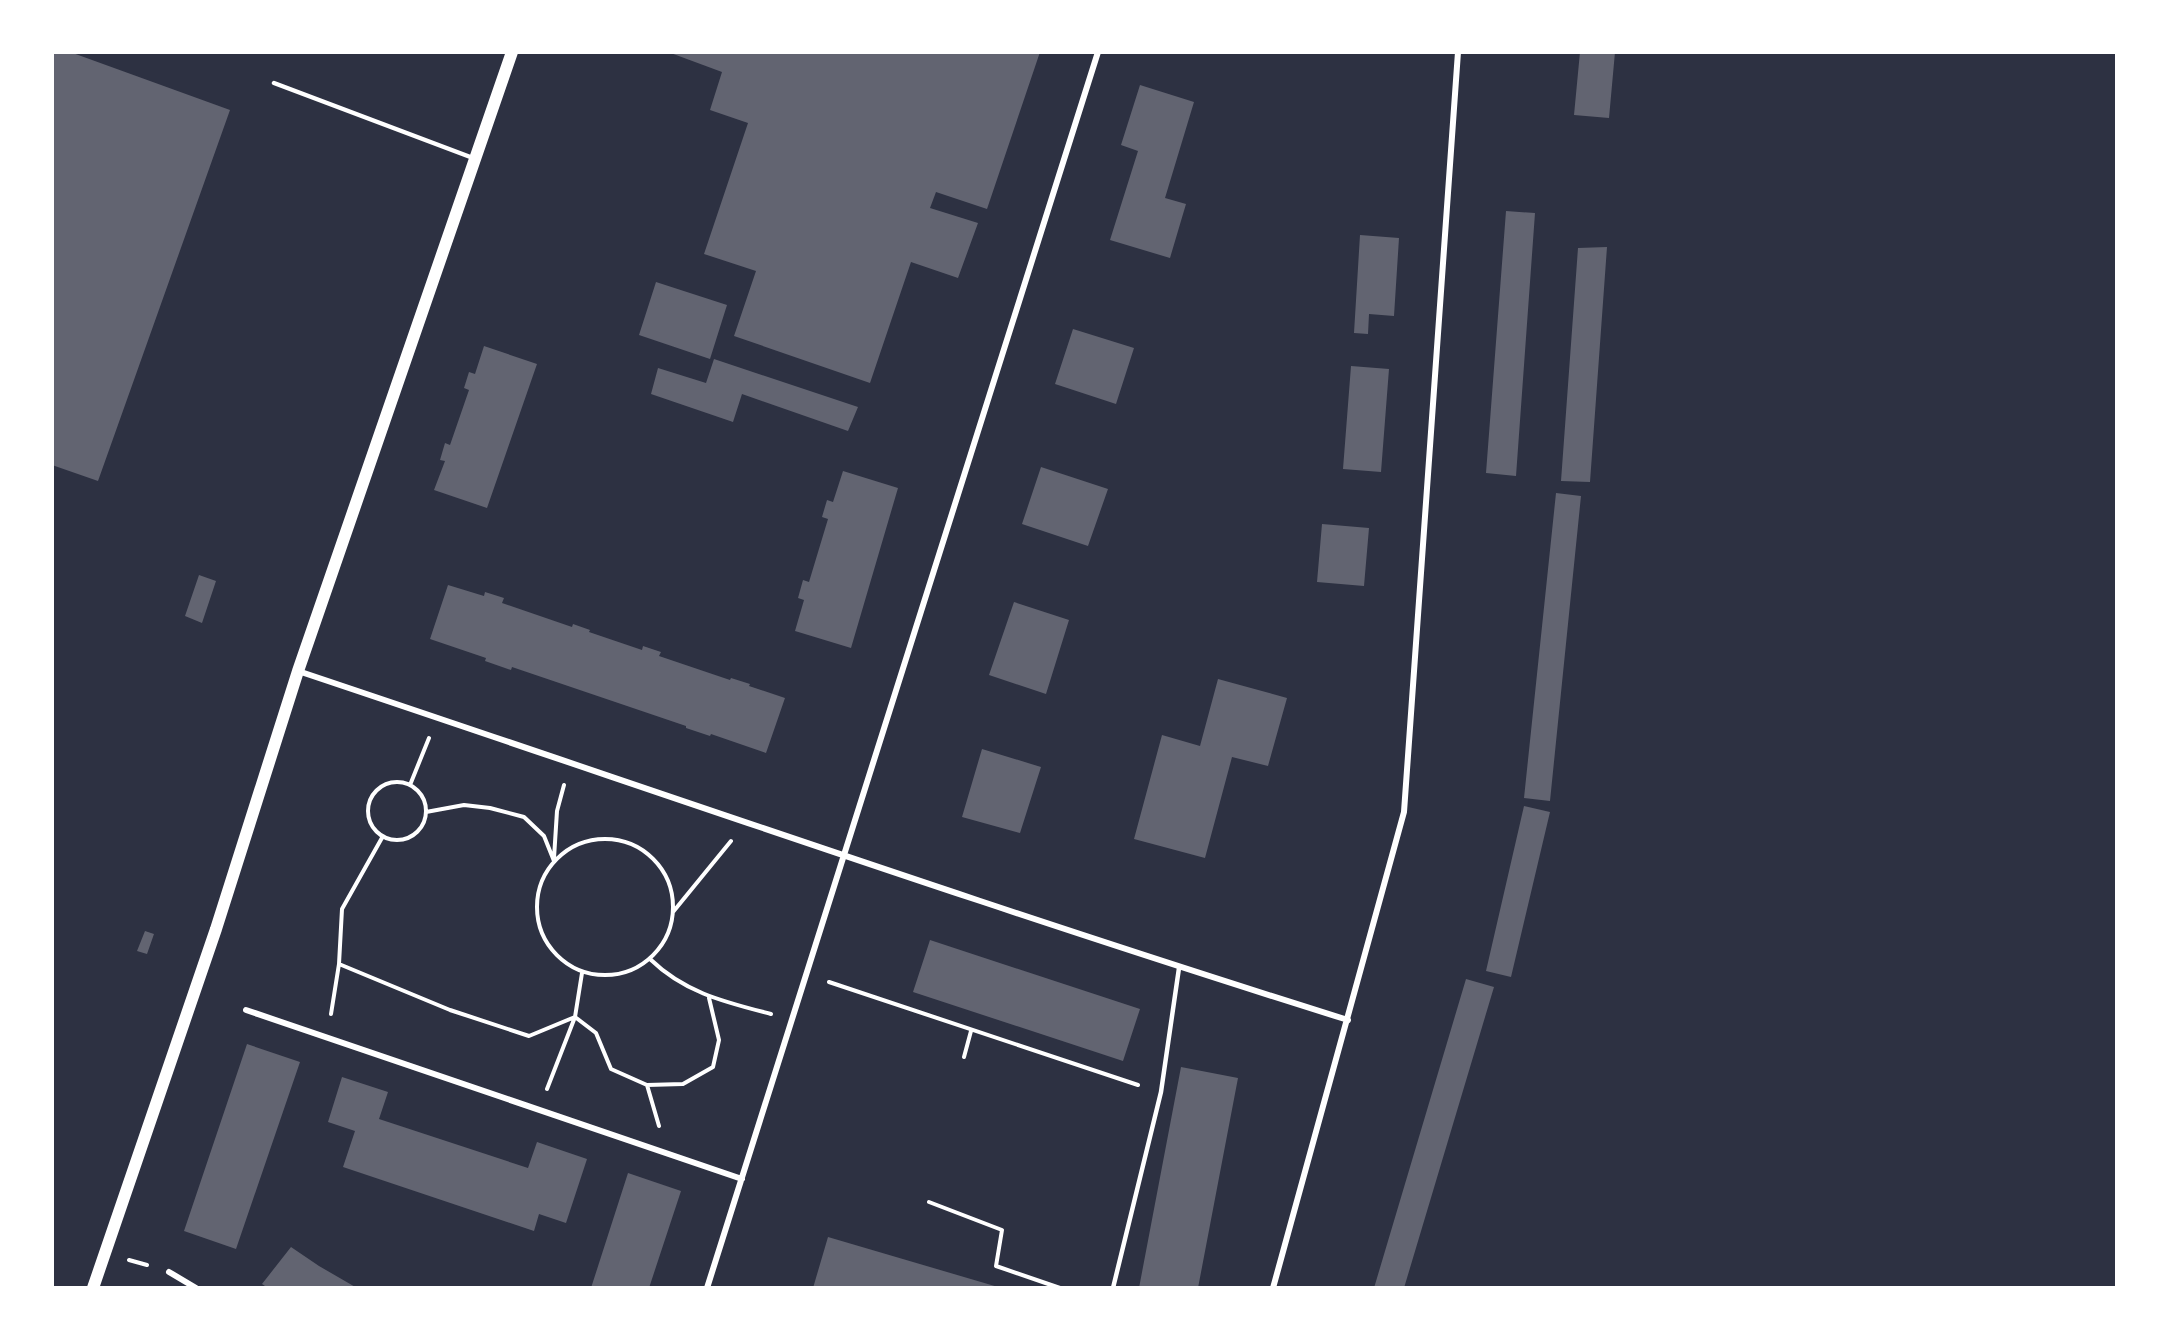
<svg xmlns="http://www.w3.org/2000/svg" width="2169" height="1340" viewBox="0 0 2169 1340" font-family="'Fira Sans Condensed',sans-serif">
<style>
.building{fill:#626471}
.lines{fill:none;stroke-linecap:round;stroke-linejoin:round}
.path{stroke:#fff;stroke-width:4}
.service{stroke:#fff;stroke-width:4.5}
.minor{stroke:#fff;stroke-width:6}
.secondary{stroke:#fff;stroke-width:12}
</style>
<rect width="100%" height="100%" fill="#2d3142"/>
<path class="building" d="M52 52H70L230 110 98 481 52 465Z
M668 52H1040L987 209 936 192 930 208 978 223 958 278 911 262 870 383 734 336 756 271 704 254 748 123 710 110 722 72Z
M1580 52H1615L1609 118 1574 115Z
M1140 85 1194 102 1165 198 1186 204 1170 258 1110 240 1138 151 1121 145Z
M1506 211 1535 213 1516 476 1486 473Z
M1360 235 1399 238 1394 316 1369 314 1368 334 1354 333Z
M1607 247 1590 482 1561 481 1578 248Z
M656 282 727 305 710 359 639 335Z
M1073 329 1134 348 1116 404 1055 384Z
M484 346 537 364 487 508 434 490 445 461 440 460 445 443 450 445 469 390 464 388 469 372 475 374Z
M714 359 858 407 848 431 742 394 733 422 651 394 658 368 706 383Z
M1351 366 1389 369 1381 472 1343 469Z
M1041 467 1108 489 1088 546 1022 524Z
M843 471 898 488 851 648 795 631 804 600 798 598 803 580 809 582 828 519 822 517 827 500 833 502Z
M1556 493 1581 496 1550 801 1524 798Z
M1322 524 1369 528 1364 586 1317 582Z
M199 575 216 581 202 623 185 616Z
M448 585 484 596 485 592 504 598 502 603 572 627 573 624 590 630 589 632 642 650 643 646 661 652 659 656 730 680 731 678 750 684 749 686 785 698 766 753 711 734 710 736 686 728V726L512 667 511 670 485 661 486 658 430 639Z
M1014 602 1069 620 1046 694 989 675Z
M1218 679 1287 698 1268 766 1232 757 1205 858 1134 839 1162 735 1200 746Z
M982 749 1041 767 1020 833 962 817Z
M1524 806 1550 812 1511 977 1486 971Z
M145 931 154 934 147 954 137 951Z
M930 940 1140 1009 1123 1061 913 992Z
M1466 979 1494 987 1404 1288H1374Z
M247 1044 300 1062 236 1249 184 1231Z
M1181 1067 1238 1078 1198 1288H1139Z
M342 1077 388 1092 379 1119 528 1168 537 1142 587 1159 566 1223 539 1214 534 1231 343 1167 355 1131 328 1122Z
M628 1173 681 1191 649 1288H591Z
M828 1237 998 1287V1288H813Z
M291 1247 319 1266 357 1288H268L262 1284Z"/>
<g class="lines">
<path class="path" d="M368 811a29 29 0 1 1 58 0a29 29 0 1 1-58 0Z
M410 785 429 738
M426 812 464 805 490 808 524 817 544 836 554 861
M537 907a68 68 0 1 1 136 0a68 68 0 1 1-136 0Z
M554 858 557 811 564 785
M673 912 731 841
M650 959C685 993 725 1002 771 1014
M339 964 450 1010 529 1036 575 1017 596 1033 611 1069 647 1085 683 1084 713 1067 719 1040 709 998
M829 982 1138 1085
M331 1014 339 964 342 909 383 836
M964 1057 971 1031
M647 1085 659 1126
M547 1089 575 1017 582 973
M929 1202 1002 1230 996 1266 1060 1288
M129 1260 147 1265"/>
<path class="service" d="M274 83 473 158
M1113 1288 1161 1092 1179 968"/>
<path class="minor" d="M298 671C648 788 996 910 1348 1020
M246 1010 742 1179
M169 1272 196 1288
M707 1288 1098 52
M1273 1288 1404 812 1458 52"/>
<path class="secondary" d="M93 1288 216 929 298 671 512 52"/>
</g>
<rect width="2169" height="1340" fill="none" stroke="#ffffff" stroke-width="108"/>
</svg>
